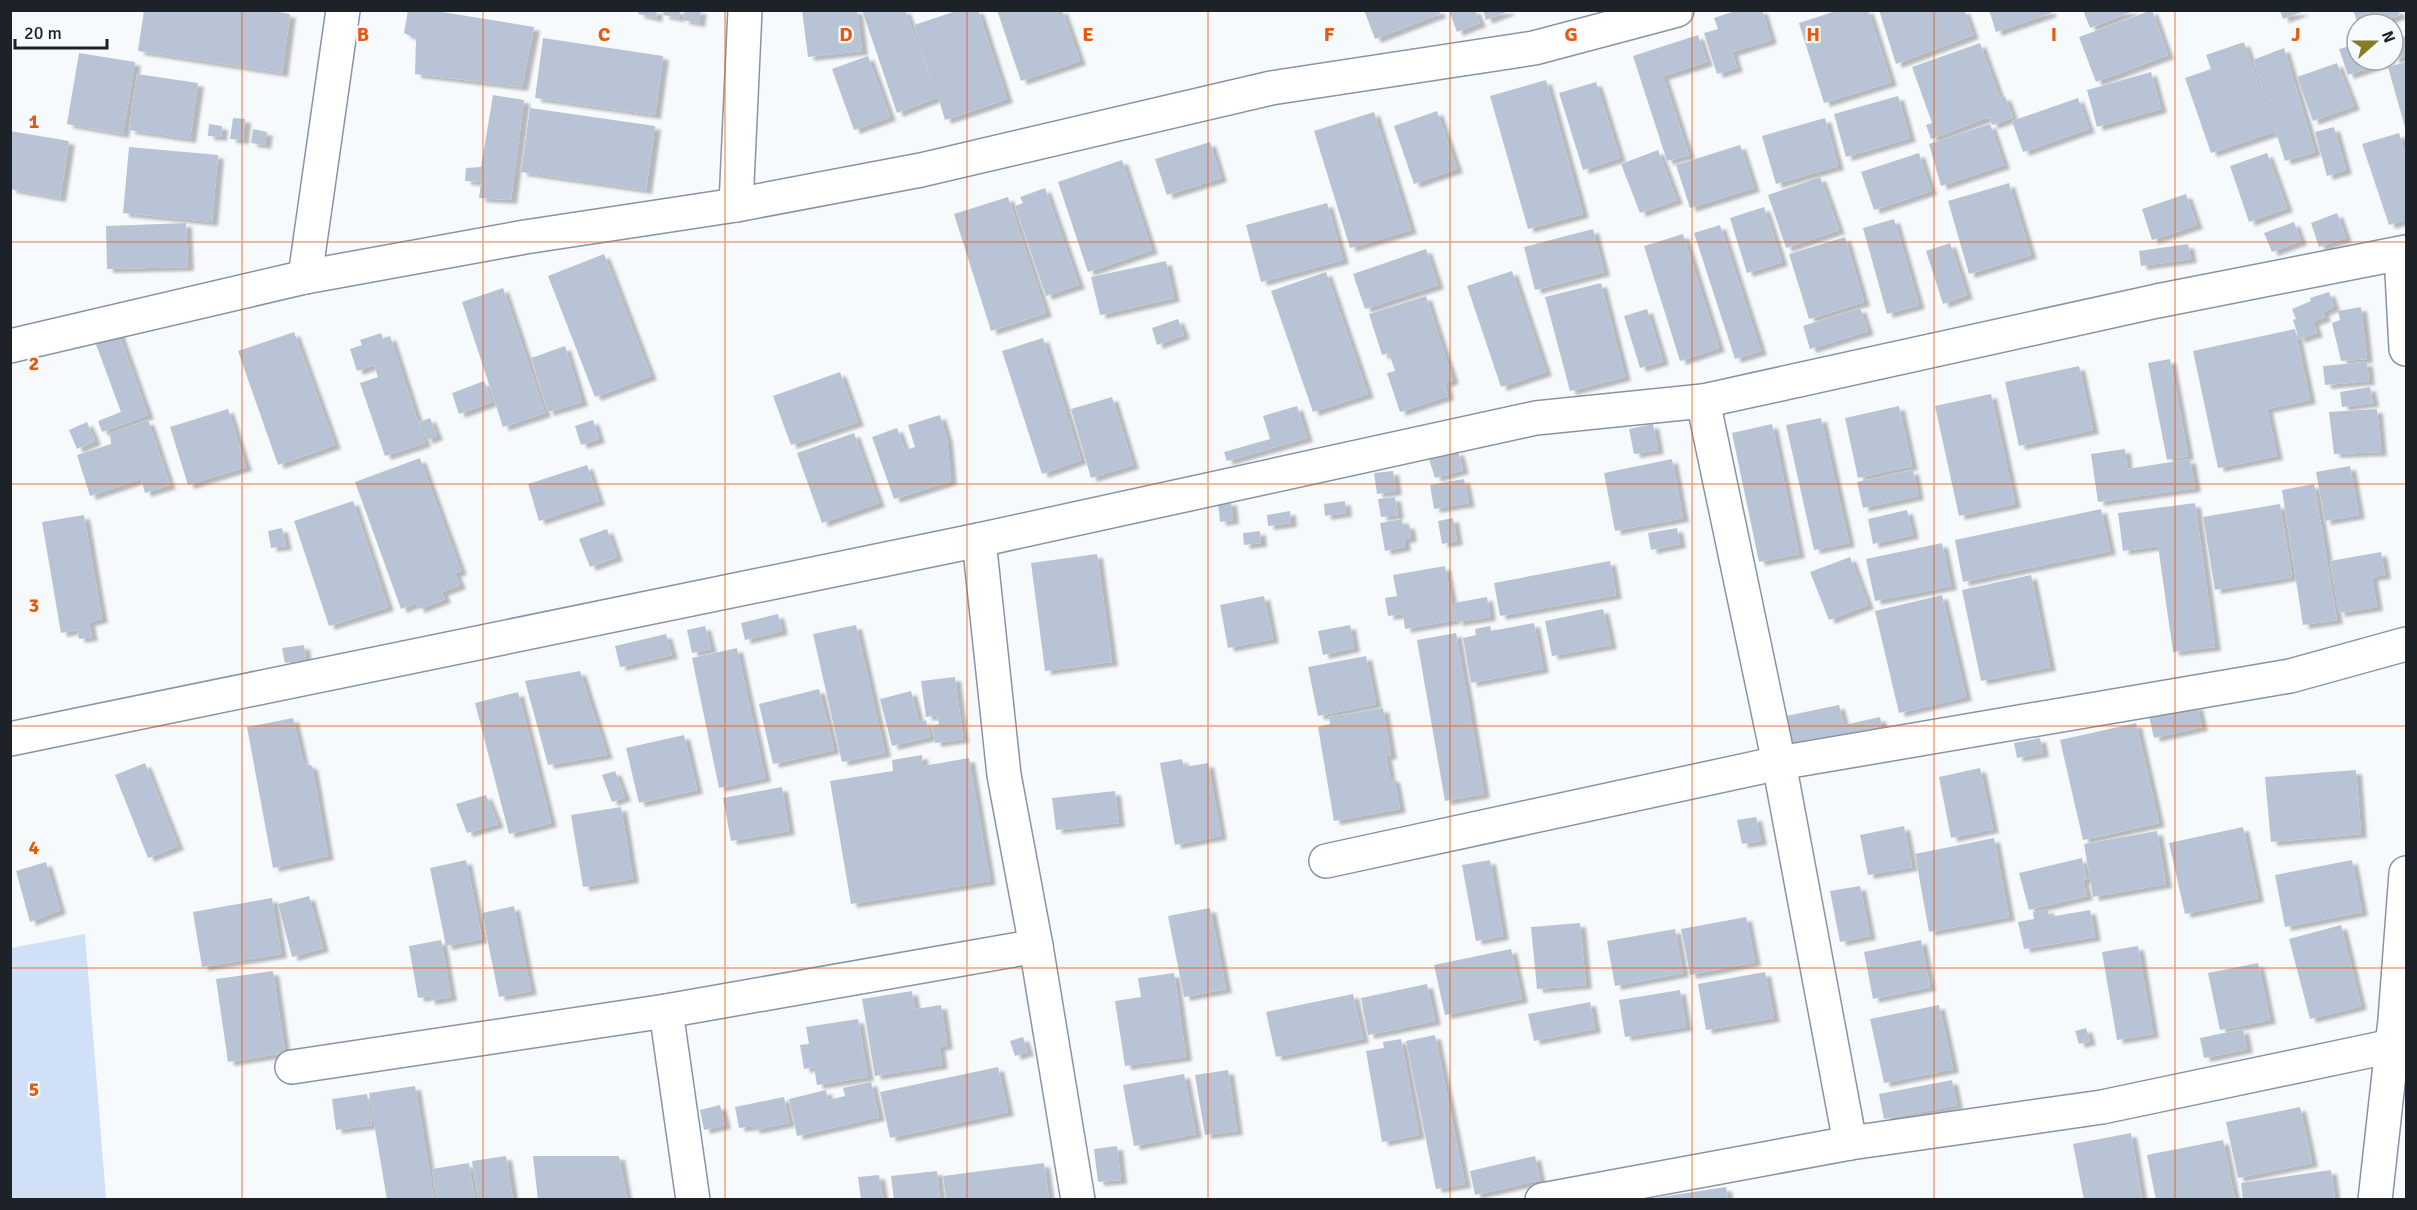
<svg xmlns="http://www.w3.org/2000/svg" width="2417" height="1210" font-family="Signika,sans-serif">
	<defs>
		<filter id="shadow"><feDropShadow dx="6" dy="4" stdDeviation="1.5" flood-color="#0004"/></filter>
	</defs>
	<rect width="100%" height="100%" fill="#f7fafd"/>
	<!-- green -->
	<path fill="#cfe0f7" d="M85 934 106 1199H11V948Z"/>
	<!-- building -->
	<g fill="#b8c4d5" filter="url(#shadow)">
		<path d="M144 10H267L290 14 282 73 138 51Z"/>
		<path d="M408 10H430L534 27 522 87 415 74 416 39 404 33Z"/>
		<path d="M639 10H657L656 18 638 14Z"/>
		<path d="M664 10H681L679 18 663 15Z"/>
		<path d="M685 10H701L699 23 683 20Z"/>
		<path d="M802 10H857L862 51 808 57Z"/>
		<path d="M862 10H905L932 82 914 25 959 10H978L1007 99 945 120 938 97 897 113Z"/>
		<path d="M997 10H1062L1080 61 1021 81Z"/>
		<path d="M1364 10H1439L1440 14 1375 39Z"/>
		<path d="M1449 10H1475L1480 23 1457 32Z"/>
		<path d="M1483 10H1509V11L1486 20Z"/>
		<path d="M1738 10H1762L1771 40 1732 52 1737 68 1717 74 1704 33 1718 29 1714 18Z"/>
		<path d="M1839 10H1868L1891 82 1824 103 1799 23Z"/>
		<path d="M1879 10H1964L1973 35 1896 64Z"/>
		<path d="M1989 10H2050L2051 13 1996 32Z"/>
		<path d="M2083 10H2133V11L2090 28Z"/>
		<path d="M2152 10 2168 55 2096 82 2079 37Z"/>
		<path d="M2353 10H2398L2400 15 2376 24H2358Z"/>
		<path d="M2280 11H2304L2283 19Z"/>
		<path d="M1698 35 1707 62 1663 76 1689 155 1667 161 1633 56Z"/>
		<path d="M2406 36V56L2393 60V40Z"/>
		<path d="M543 38 663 56 655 115 535 98Z"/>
		<path d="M2244 42 2274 132 2211 153 2185 78 2211 69 2206 55Z"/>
		<path d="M1980 43 2000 98 2005 96 2013 118 1992 125 1989 117 1931 139 1926 125 1932 123 1912 67Z"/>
		<path d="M2357 44V60H2393L2348 75 2339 49Z"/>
		<path d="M2284 48 2315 152 2285 161 2253 60Z"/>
		<path d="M79 53 135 62 123 134 67 124Z"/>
		<path d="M868 56 890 117 854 130 832 69Z"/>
		<path d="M2406 62V131L2388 67Z"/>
		<path d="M2337 63 2354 106 2313 121 2297 77Z"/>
		<path d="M2151 72 2161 109 2097 127 2087 90Z"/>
		<path d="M137 74 198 83 190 139 129 130Z"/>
		<path d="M1546 80 1583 214 1528 229 1490 96Z"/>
		<path d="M1596 82 1620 158 1583 170 1559 93Z"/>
		<path d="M493 95 524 100 511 200 479 198 481 182 465 181 466 168 481 167Z"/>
		<path d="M1898 96 1910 138 1846 157 1834 114Z"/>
		<path d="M2078 98 2089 129 2023 152 2012 121Z"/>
		<path d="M530 108 655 126 646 190 521 172Z"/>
		<path d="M1437 111 1457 169 1414 184 1394 126Z"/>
		<path d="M1374 112 1411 230 1350 248 1314 131Z"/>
		<path d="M233 118 245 119 243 140 230 139Z"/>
		<path d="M1825 118 1838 166 1776 184 1762 136Z"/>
		<path d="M209 124 222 126 221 137 208 136Z"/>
		<path d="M1990 124 2004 165 1941 186 1929 144Z"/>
		<path d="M2334 127 2346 170 2327 176 2315 132Z"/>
		<path d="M253 129 267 132 265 145 251 143Z"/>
		<path d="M10 131 69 141 60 198 10 189Z"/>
		<path d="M2399 133 2406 157V220L2389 225 2362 144Z"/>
		<path d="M1210 142 1221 178 1167 195 1155 159Z"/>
		<path d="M1740 145 1754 188 1690 208 1676 165Z"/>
		<path d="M129 147 218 155 212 222 123 213Z"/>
		<path d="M1658 150 1677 200 1640 213 1621 164Z"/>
		<path d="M1919 153 1931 191 1874 210 1861 172Z"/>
		<path d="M2267 153 2287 208 2249 222 2230 166Z"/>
		<path d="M1122 160 1152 250 1088 272 1058 182Z"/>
		<path d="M1820 177 1839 230 1786 248 1768 195Z"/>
		<path d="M2009 183 2031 255 1969 274 1948 201Z"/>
		<path d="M1045 188 1079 285 1046 296 1015 206 1023 203 1020 197Z"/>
		<path d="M2186 194 2197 225 2152 240 2142 209Z"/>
		<path d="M1008 197 1046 313 991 331 954 214Z"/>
		<path d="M1327 203 1343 260 1261 282 1246 225Z"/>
		<path d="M1764 207 1782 262 1747 273 1730 218Z"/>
		<path d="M2337 213 2346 238 2319 247 2311 223Z"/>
		<path d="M1894 219 1919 305 1887 314 1863 228Z"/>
		<path d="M2294 222 2301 241 2272 252 2264 233Z"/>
		<path d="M186 223 188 267 107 269 106 226Z"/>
		<path d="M1720 225 1761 351 1735 359 1694 233Z"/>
		<path d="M1593 229 1604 272 1535 290 1524 247Z"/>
		<path d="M1683 234 1719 348 1680 361 1644 246Z"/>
		<path d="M1845 237 1864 302 1809 319 1789 254Z"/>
		<path d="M1950 243 1967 295 1943 304 1926 251Z"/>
		<path d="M2188 244 2191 259 2141 266 2139 251Z"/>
		<path d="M1426 249 1438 285 1365 309 1353 274Z"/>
		<path d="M604 254 651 376 595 397 548 276Z"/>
		<path d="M1166 261 1174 298 1100 315 1091 277Z"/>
		<path d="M1512 271 1546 372 1501 387 1467 286Z"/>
		<path d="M1326 272 1368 394 1313 412 1271 291Z"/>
		<path d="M1601 283 1625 377 1570 391 1545 297Z"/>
		<path d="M503 288 545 413 503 427 462 302Z"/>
		<path d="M2329 292 2334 307 2323 312 2325 317 2313 322 2317 333 2299 339 2293 320 2296 319 2292 309 2311 301 2310 298Z"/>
		<path d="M1426 296 1453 380 1445 383 1448 396 1400 412 1387 373 1395 371 1389 353 1382 355 1369 314Z"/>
		<path d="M2361 307 2367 359 2341 361 2332 323 2340 320 2338 311Z"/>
		<path d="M1860 308 1868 331 1810 349 1803 326Z"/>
		<path d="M1647 309 1663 361 1640 368 1624 316Z"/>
		<path d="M1178 319 1184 335 1157 345 1152 328Z"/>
		<path d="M2295 329 2310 400 2267 409 2277 456 2218 468 2193 351Z"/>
		<path d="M118 331 148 415 102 432 98 421 121 412 94 339Z"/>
		<path d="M294 332 335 445 278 465 238 351Z"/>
		<path d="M381 333 383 339 390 336 425 443 385 456 360 383 378 377 374 365 357 371 350 349 362 345 360 340Z"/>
		<path d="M1043 338 1081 460 1042 474 1002 351Z"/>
		<path d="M565 346 582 402 548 412 531 358Z"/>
		<path d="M2170 359 2188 456 2167 460 2148 363Z"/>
		<path d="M2367 362 2369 381 2325 385 2323 366Z"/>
		<path d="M2079 366 2093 430 2019 446 2005 382Z"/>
		<path d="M840 372 858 422 791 445 773 396Z"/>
		<path d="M484 381 492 402 459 414 452 393Z"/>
		<path d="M2370 387 2373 403 2342 407 2340 392Z"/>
		<path d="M1991 394 2015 504 1959 516 1935 406Z"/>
		<path d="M1112 397 1133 465 1091 478 1071 409Z"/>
		<path d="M1297 406 1307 438 1227 461 1224 452 1270 439 1263 416Z"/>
		<path d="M1899 406 1912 466 1858 478 1845 418Z"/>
		<path d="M228 409 246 467 188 485 170 427Z"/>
		<path d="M2377 409 2381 452 2334 454 2329 412Z"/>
		<path d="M940 415 947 439 951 481 894 499 872 437 897 428 905 450 915 447 908 425Z"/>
		<path d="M430 418 437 436 427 440 419 422Z"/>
		<path d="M1821 418 1849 543 1814 550 1786 425Z"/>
		<path d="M148 420 170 485 145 493 141 479 90 496 77 455 111 444 110 433Z"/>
		<path d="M593 420 599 439 581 445 575 426Z"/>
		<path d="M87 422 95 441 77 449 69 430Z"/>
		<path d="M1653 424 1658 450 1634 454 1629 429Z"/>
		<path d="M1772 424 1799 554 1759 562 1732 433Z"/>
		<path d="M854 433 879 503 822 523 797 453Z"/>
		<path d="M2125 449 2127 469 2190 459 2195 488 2098 502 2091 454Z"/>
		<path d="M1458 451 1463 470 1435 478 1429 459Z"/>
		<path d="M420 458 461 571 455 573 460 585 442 592 445 599 419 609 416 603 401 609 355 482Z"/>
		<path d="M1672 459 1683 518 1615 531 1604 473Z"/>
		<path d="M587 465 599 501 539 521 528 484Z"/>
		<path d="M2350 466 2359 515 2325 521 2316 472Z"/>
		<path d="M1913 470 1918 496 1863 508 1857 482Z"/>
		<path d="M1393 471 1396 491 1377 494 1374 473Z"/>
		<path d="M1464 479 1469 503 1434 509 1430 485Z"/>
		<path d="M2314 484 2337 620 2303 625 2282 490Z"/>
		<path d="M1395 497 1398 515 1381 517 1378 499Z"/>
		<path d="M353 501 388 607 329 626 294 521Z"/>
		<path d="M1231 501 1233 520 1220 522 1218 503Z"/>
		<path d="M1345 501 1346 513 1325 516 1324 504Z"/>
		<path d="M2195 503 2215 647 2173 652 2158 546 2123 551 2118 513Z"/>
		<path d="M2280 504 2292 577 2215 590 2203 517Z"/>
		<path d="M2101 509 2110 551 1963 582 1955 540Z"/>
		<path d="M1907 510 1913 535 1873 544 1868 519Z"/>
		<path d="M1290 511 1291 523 1268 526 1267 515Z"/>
		<path d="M84 515 102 619 89 622 92 637 79 639 77 630 61 633 42 522Z"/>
		<path d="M1453 518 1457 541 1442 544 1438 521Z"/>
		<path d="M1402 519 1403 525H1409L1411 538 1404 539 1405 547 1385 551 1380 523Z"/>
		<path d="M282 528 286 546 271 548 268 531Z"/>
		<path d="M1677 528 1680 544 1651 550 1648 533Z"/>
		<path d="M607 529 617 557 590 567 579 539Z"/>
		<path d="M1260 531 1261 543 1244 545 1243 533Z"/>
		<path d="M1942 543 1951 586 1875 601 1866 559Z"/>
		<path d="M2381 552 2385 575 2372 577 2377 607 2339 613 2330 561Z"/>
		<path d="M1097 554 1112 662 1045 671 1031 563Z"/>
		<path d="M1850 557 1868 605 1829 620 1810 572Z"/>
		<path d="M1610 561 1616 595 1500 616 1494 583Z"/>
		<path d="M1445 566 1455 620 1405 629 1403 614 1388 616 1385 598 1397 596 1393 575Z"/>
		<path d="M2031 575 2050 667 1981 681 1962 590Z"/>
		<path d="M1942 595 1966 697 1899 713 1875 611Z"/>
		<path d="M1264 596 1273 639 1228 648 1220 605Z"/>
		<path d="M1487 597 1490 617 1457 622 1454 603Z"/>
		<path d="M1603 609 1611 645 1552 656 1545 621Z"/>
		<path d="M778 614 782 631 745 640 741 623Z"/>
		<path d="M1534 623 1543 669 1471 683 1463 638 1476 635 1475 629 1490 626 1491 631Z"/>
		<path d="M856 625 885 753 842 762 813 634Z"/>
		<path d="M1350 625 1354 648 1323 655 1318 631Z"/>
		<path d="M705 626 711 649 692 653 687 630Z"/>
		<path d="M1456 633 1484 794 1445 801 1417 640Z"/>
		<path d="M666 634 672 655 620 667 615 646Z"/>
		<path d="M304 645 306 660 285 663 282 648Z"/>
		<path d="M737 648 765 778 719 788 692 658Z"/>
		<path d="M1366 656 1376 704 1318 716 1308 667Z"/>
		<path d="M580 671 607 755 548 765 525 681Z"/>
		<path d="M955 677 963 739 935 743 932 725 939 724 937 715 926 717 921 681Z"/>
		<path d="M819 689 834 750 773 764 759 704Z"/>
		<path d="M911 691 919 722 926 720 930 737 892 746 880 699Z"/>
		<path d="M518 692 551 823 509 834 475 703Z"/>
		<path d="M1839 705 1844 725 1880 717 1882 726 1788 746 1781 717Z"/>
		<path d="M2197 705 2202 727 2154 738 2149 716Z"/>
		<path d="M1383 708 1391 755 1386 756 1390 778H1394L1400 809 1334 821 1318 727 1330 724 1329 717Z"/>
		<path d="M293 718 303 762 312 766 328 856 273 868 247 727Z"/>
		<path d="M2136 723 2159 823 2083 840 2060 740Z"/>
		<path d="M684 735 697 790 639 803 626 748Z"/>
		<path d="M2040 738 2043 753 2017 758 2014 743Z"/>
		<path d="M922 755 923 766 969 758 990 881 851 904 830 781 893 771 892 760Z"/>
		<path d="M1182 759 1184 767 1208 763 1221 836 1175 845 1160 763Z"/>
		<path d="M145 763 178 846 148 858 115 775Z"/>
		<path d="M1980 768 1993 829 1951 838 1939 777Z"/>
		<path d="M2356 770 2361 834 2271 842 2265 777Z"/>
		<path d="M615 771 625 797 612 802 602 775Z"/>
		<path d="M782 787 789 831 731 841 723 798Z"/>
		<path d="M1115 791 1119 823 1056 830 1052 798Z"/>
		<path d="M486 795 498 824 467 833 456 804Z"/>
		<path d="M621 807 633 879 583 887 571 815Z"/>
		<path d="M1756 817 1761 841 1742 844 1737 820Z"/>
		<path d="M1904 826 1912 867 1868 875 1860 835Z"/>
		<path d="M2243 827 2258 898 2185 914 2169 843Z"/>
		<path d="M2157 831 2166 884 2093 897 2084 844Z"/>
		<path d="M1994 838 2009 917 1929 932 1915 854Z"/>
		<path d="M2082 858 2087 879 2083 880 2087 896 2029 910 2019 873Z"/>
		<path d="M466 860 482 939 446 946 430 868Z"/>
		<path d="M1490 860 1503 936 1476 941 1462 865Z"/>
		<path d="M2352 860 2362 912 2285 927 2275 875Z"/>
		<path d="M46 862 60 910 30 922 16 871Z"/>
		<path d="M1860 886 1870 936 1840 942 1830 891Z"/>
		<path d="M309 896 323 948 292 957 278 904Z"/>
		<path d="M272 898 281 954 202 967 193 912Z"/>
		<path d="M514 906 531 991 499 997 482 913Z"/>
		<path d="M1210 908 1226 989 1184 997 1168 916Z"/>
		<path d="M2048 909 2049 917 2090 910 2095 937 2024 949 2018 922 2034 919 2033 912Z"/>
		<path d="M1746 917 1755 962 1690 975 1681 929Z"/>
		<path d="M1580 923 1586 985 1537 989 1531 927Z"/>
		<path d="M2341 925 2361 1006 2310 1019 2289 939Z"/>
		<path d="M1675 929 1683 973 1615 986 1607 941Z"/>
		<path d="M441 940 451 997 429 1001V996L418 998 409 946Z"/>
		<path d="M1921 940 1930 987 1873 999 1864 952Z"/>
		<path d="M2138 946 2153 1034 2117 1040 2102 952Z"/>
		<path d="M1511 949 1522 999 1445 1015 1434 965Z"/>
		<path d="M2258 963 2270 1020 2220 1030 2208 973Z"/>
		<path d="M273 971 285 1053 228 1062 216 979Z"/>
		<path d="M1765 972 1774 1018 1706 1030 1698 984Z"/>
		<path d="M1174 973 1186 1057 1125 1066 1115 1001 1141 997 1138 978Z"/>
		<path d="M1427 984 1435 1021 1368 1035 1361 998Z"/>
		<path d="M1680 990 1686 1027 1625 1037 1619 1000Z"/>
		<path d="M912 991 915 1009 941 1005 947 1045 939 1047 942 1065 875 1076 862 999Z"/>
		<path d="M1353 994 1363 1039 1276 1057 1266 1012Z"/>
		<path d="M1590 1002 1595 1029 1534 1041 1528 1014Z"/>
		<path d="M1939 1005 1953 1069 1884 1083 1870 1019Z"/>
		<path d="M858 1019 868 1077 817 1085 814 1067 804 1069 800 1045 809 1044 806 1027Z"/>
		<path d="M2086 1028 2090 1041 2079 1044 2075 1031Z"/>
		<path d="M2243 1029 2247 1049 2204 1058 2200 1038Z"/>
		<path d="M1435 1035 1465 1184 1436 1189 1406 1041Z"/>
		<path d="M1023 1037 1028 1052 1015 1056 1010 1041Z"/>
		<path d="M1401 1039 1419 1135 1382 1142 1366 1051 1384 1048 1383 1042Z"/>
		<path d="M998 1067 1008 1112 890 1138 880 1092Z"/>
		<path d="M1228 1070 1237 1131 1205 1135 1195 1075Z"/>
		<path d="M1184 1074 1196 1134 1134 1146 1123 1085Z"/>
		<path d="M1952 1080 1957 1105 1884 1119 1879 1094Z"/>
		<path d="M871 1082 879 1117 797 1136 789 1099 826 1090 828 1100 845 1096 843 1088Z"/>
		<path d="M415 1086 434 1200H387L369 1093Z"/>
		<path d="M367 1094 372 1125 336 1130 332 1099Z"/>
		<path d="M784 1097 789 1123 754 1130 753 1126 739 1128 735 1107Z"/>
		<path d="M720 1105 725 1125 704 1130 700 1110Z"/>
		<path d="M2300 1107 2312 1163 2238 1178 2226 1122Z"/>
		<path d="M2131 1133 2142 1199 2084 1200 2073 1144Z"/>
		<path d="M2223 1140 2235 1200H2156L2147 1155Z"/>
		<path d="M1117 1146 1121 1180 1098 1182 1094 1149Z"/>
		<path d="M506 1156 513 1200H478L472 1161Z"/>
		<path d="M533 1156H619L627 1200H538Z"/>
		<path d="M1535 1156 1540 1180 1475 1195 1470 1171Z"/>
		<path d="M469 1163 475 1200H437L432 1169Z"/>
		<path d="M1044 1163 1049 1200H946L943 1176Z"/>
		<path d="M2331 1170 2335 1200H2243L2241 1183Z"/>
		<path d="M937 1171 940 1200H894L891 1176Z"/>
		<path d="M879 1175 883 1200H861L858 1177Z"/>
		<path d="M1726 1187 1728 1200H1654V1198Z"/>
	</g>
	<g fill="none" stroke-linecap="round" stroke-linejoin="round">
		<defs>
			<g id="street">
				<path d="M736 205 745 10"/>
				<path d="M2401 254 2406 349"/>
				<path d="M305 277 343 10"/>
				<path d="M10 346 305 277 525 237 736 205 921 170 1271 88 1534 48 1677 10"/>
				<path d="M1703 401 1779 763 1850 1143"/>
				<path d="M979 540 1004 775 1036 946 1078 1200"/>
				<path d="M10 739 979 540 1536 418 1703 401 2157 301 2406 252"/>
				<path d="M1326 861 1779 763 2290 676 2406 644"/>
				<path d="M666 1011 693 1200"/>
				<path d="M292 1067 666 1011 1036 946"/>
				<path d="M1542 1200 1850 1143 2102 1107 2392 1046"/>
				<path d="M2375 1200 2395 1020 2406 873"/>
			</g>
		</defs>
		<!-- street casing -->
		<use href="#street" stroke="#8894a4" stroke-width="36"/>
		<!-- street -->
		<use href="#street" stroke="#fff" stroke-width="33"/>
	</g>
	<!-- grid -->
	<path fill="none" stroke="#e8590c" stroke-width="1.5" stroke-opacity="0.55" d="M242 10V1200M483 10V1200M725 10V1200M967 10V1200M1208 10V1200M1450 10V1200M1692 10V1200M1934 10V1200M2175 10V1200M10 242H2406M10 484H2406M10 726H2406M10 968H2406"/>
	<g font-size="20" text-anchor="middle" font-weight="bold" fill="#e8590c" stroke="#f7fafd" stroke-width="4.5" stroke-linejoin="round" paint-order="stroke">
		<text x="363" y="41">B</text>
		<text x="604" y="41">C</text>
		<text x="846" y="41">D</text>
		<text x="1088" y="41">E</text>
		<text x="1329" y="41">F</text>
		<text x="1571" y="41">G</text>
		<text x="1813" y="41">H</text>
		<text x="2054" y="41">I</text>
		<text x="2296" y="41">J</text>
		<text x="34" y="128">1</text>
		<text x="34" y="370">2</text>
		<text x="34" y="612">3</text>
		<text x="34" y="854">4</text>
		<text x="34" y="1096">5</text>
	</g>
	<!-- border -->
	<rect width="2417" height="1210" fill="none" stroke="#1d2228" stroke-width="24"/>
	<!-- north arrow -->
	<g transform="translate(2375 42) rotate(69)"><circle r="28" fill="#f7fafd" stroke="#a0a4a8" stroke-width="1.5"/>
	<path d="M0-4.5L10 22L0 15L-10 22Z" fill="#847e25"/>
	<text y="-9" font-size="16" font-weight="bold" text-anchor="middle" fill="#1d2228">N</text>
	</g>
	<!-- scale -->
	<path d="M15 39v9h92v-9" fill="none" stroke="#1d2228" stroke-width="3"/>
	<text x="24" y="39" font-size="18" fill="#1d2228" stroke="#f7fafd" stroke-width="4.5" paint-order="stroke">20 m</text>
</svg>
